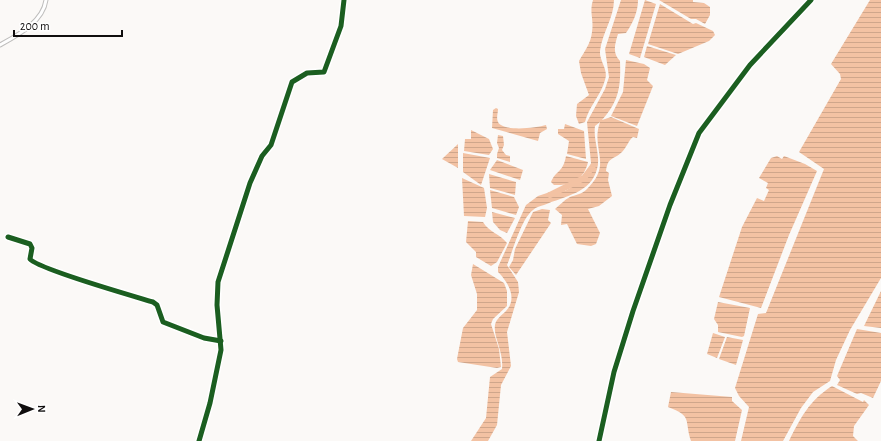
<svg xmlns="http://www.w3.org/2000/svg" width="881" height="441" font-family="'Alegreya Sans',sans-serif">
	<defs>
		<pattern id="water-rules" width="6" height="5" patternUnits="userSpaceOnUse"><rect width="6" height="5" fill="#f3c2a3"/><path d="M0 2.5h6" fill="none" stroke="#cfa68b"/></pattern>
	</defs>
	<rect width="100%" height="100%" fill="#fbf9f7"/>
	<!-- water -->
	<g fill="url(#water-rules)">
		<path d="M593 0H614C614 18 602 33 600 51 599 61 609 70 605 80 601 95 589 106 585 122L579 124 576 116 577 104 589 95 581 73 579 61C584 52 591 43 592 32 594 19 589 12 593 0Z"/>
		<path d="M621 0H638C638 12 633 23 626 33L618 34C615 44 612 53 620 61 621 86 619 101 602 120L611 117 639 129 637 138 633 137C628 141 627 147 622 152 614 160 608 156 606 171L609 173 608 180 612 196 599 206 588 209 600 233 596 244 591 246 577 244 567 224 561 225 562 215 555 209C560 205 564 200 570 197 575 195 582 194 586 190 614 164 590 150 600 122L595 126C593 140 601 156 597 169 591 193 565 196 544 205 541 206 536 207 533 210 521 219 513 251 507 265L518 282 519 292 507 332 511 366 501 385 497 425 488 441H471L486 418 490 377 502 369C504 352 493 337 495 325 496 319 502 315 506 311 518 298 508 282 498 272V267L526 205 538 196 550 192 565 191 588 177 591 163 587 122 605 89 609 77 605 49Z"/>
		<path d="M645 0 656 4 640 58 629 54Z"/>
		<path d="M659 0H693V2L704 3 710 7V15L705 24 696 19H691Z"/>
		<path d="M870 0H881V278L850 330 836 360 830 381 813 392 801 408 783 441H741L749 407 739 396 735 388 758 314 766 313 824 169 799 152 841 79 840 74 831 64Z"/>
		<path d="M660 4 693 24 696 23 713 31 715 35 709 41 678 54 648 44Z"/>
		<path d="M647 46 676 55 665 65 644 57Z"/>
		<path d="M626 60 644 64 650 68 647 80 653 86 637 126 611 116 623 92Z"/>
		<path d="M496 108 498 109C498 113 496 118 498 122 503 132 536 128 546 125L547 129 540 133 538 141 492 128 493 110Z"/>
		<path d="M565 124 584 131 586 159 567 154 569 141 558 134V129H564Z"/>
		<path d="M471 130 489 139 493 149 489 155 464 151 465 139H471Z"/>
		<path d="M498 135 503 136 504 145 502 150 506 155 510 156V162L497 158V154L499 148 497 143Z"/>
		<path d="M458 144V168L442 159Z"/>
		<path d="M463 153 490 158 481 185 463 172Z"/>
		<path d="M566 156 588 162C584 180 571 186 554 185L551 182C556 170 563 173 566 156Z"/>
		<path d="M777 156 782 159 784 156 805 164 817 171 789 235 761 308 719 297 742 227 757 198 764 201 769 190 766 188 768 183 759 178 771 158Z"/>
		<path d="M497 160 523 170 520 180 490 170Z"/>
		<path d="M489 174 516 182 515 195 490 188Z"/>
		<path d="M462 178 484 188 487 208 485 217 464 216Z"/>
		<path d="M490 190 514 197 519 207 516 215 492 208Z"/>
		<path d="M542 209 550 210 548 220 551 223 516 275 509 267 513 260 515 249 533 212Z"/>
		<path d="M492 212 515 218 507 233 500 230 493 222Z"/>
		<path d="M468 221 483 222C489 232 500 234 507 243L497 262 491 266 476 257V252L466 242Z"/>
		<path d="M473 264 504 283 507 291V306L493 319 491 324 499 349 501 367 497 368 458 362 457 359 463 328 477 310V294L471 275Z"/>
		<path d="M881 291V328L864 326Z"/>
		<path d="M718 302 750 308 744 336 742 337 718 332V325L714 319Z"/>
		<path d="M857 329 881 333V381L873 398 861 393 857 394 837 385 840 380 837 376Z"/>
		<path d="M713 333 725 337 717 358 707 354Z"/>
		<path d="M727 337 743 340 736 365 719 359Z"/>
		<path d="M832 386 863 402 864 400 869 405 854 426 853 436 858 441H789C801 417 809 401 832 386Z"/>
		<path d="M671 392 732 397V401L742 410 735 441H691C684 420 693 416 668 407Z"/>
	</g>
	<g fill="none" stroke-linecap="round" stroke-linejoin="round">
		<!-- river -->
		<path stroke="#f3c2a3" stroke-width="6" d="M550 195 584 178 593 166"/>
		<defs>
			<g id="street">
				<path d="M0 45C18 35 43 22 46 0"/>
				<path d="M8 237 30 244 32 248 30 259C38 269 133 296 153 302L157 305 163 322 204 338 221 341"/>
				<path d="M199 441 210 403 221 350 217 305 218 282 250 183 262 156 271 145 292 82 307 73 324 72 341 26 344 0"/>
			</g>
			<path id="secondary" d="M599 441 614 372 633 311 670 205 699 133 750 65 811 0"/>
		</defs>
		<!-- street casing -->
		<use href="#street" stroke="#bebdbc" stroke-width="5"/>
		<!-- secondary casing -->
		<use href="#secondary" stroke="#bebdbc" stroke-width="6"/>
		<!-- street -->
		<use href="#street" stroke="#fefefe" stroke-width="3"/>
		<!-- secondary -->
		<use href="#secondary" stroke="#faf7f5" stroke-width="4"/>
		<defs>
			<g id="cycleway">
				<path d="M8 237 30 244 32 248 30 259C38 269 133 296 153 302L157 305 163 322 204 338 221 341"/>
				<path d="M199 441 210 403 221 350 217 305 218 282 250 183 262 156 271 145 292 82 307 73 324 72 341 26 344 0"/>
				<path d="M599 441 614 372 633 311 670 205 699 133 750 65 811 0"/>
			</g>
		</defs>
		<!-- cycleway casing -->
		<use href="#cycleway" stroke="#fff" stroke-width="8"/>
		<!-- cycleway -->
		<use href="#cycleway" stroke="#1b5e20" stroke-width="5"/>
	</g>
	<!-- north arrow -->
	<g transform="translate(32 409) rotate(89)" stroke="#ffffff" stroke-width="3" paint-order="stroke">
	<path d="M0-3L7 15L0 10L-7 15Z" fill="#100e0e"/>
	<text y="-6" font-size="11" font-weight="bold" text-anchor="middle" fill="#100e0e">N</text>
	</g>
	<!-- scale -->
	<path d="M14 30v6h108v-6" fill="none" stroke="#100e0e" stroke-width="2"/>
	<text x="20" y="30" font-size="12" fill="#100e0e" stroke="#ffffff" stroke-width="3" paint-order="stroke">200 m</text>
</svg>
